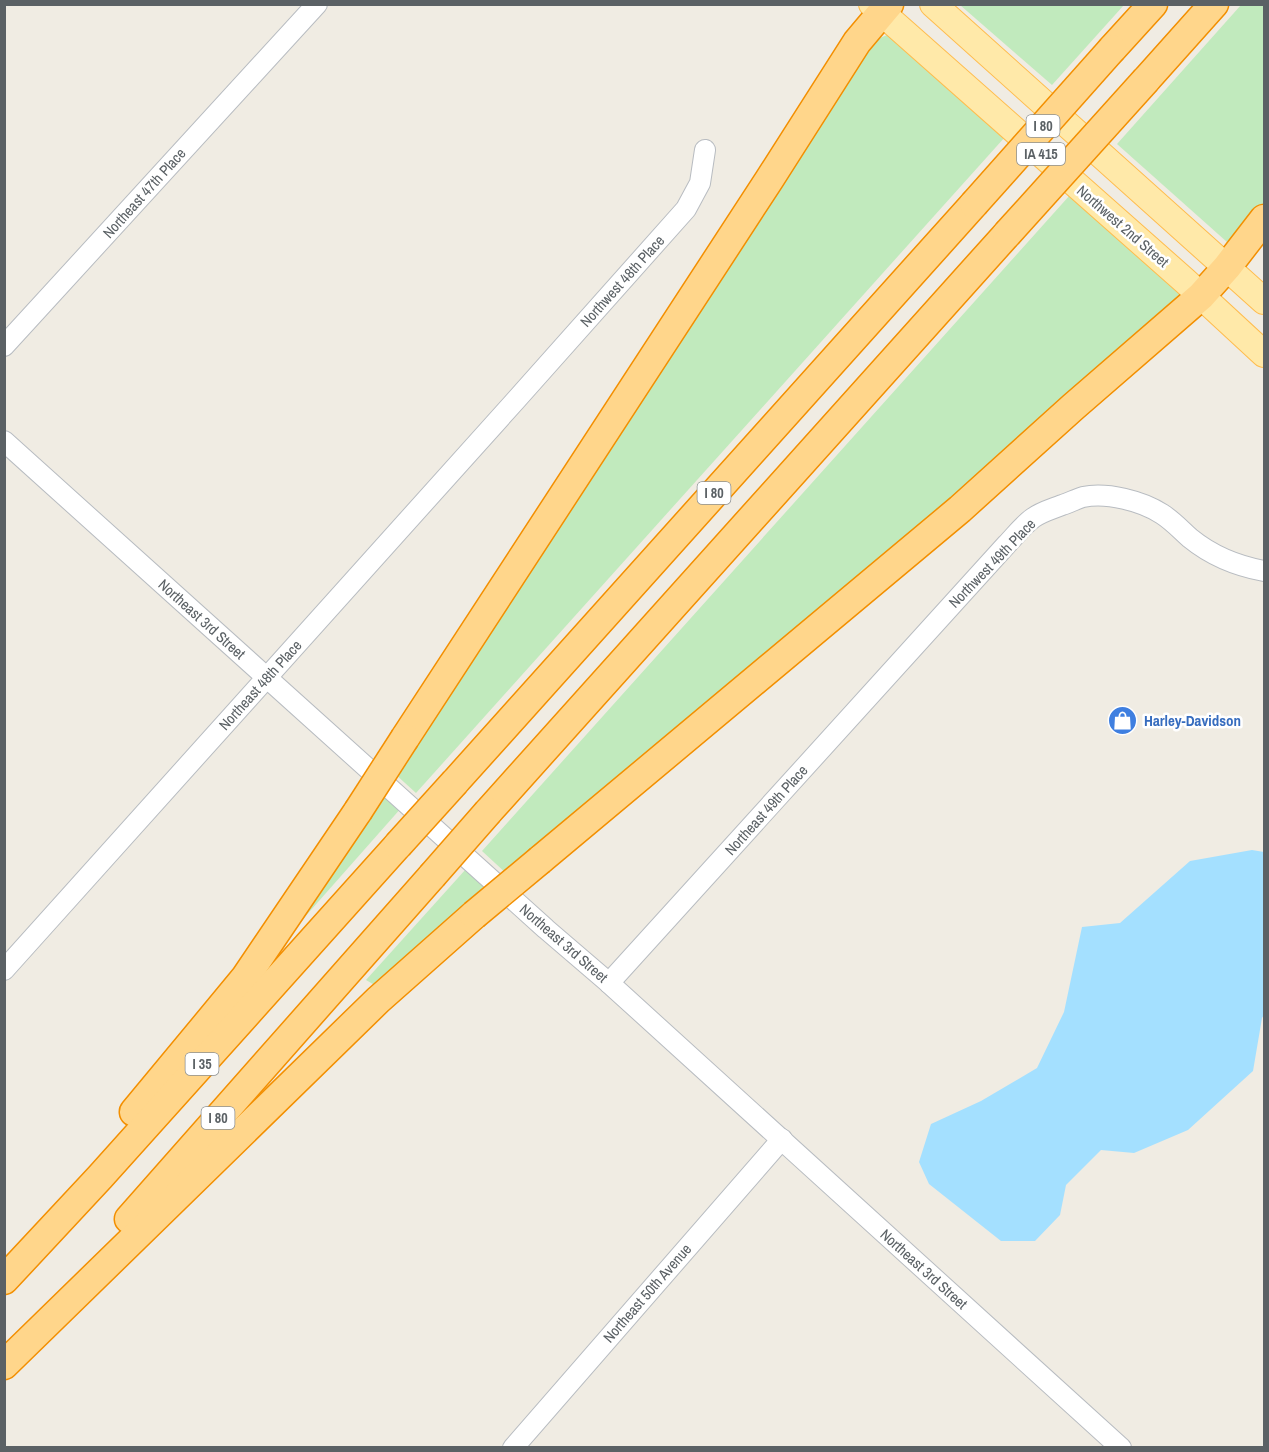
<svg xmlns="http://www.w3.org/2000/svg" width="1269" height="1452" font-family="'Archivo Narrow',sans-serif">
	<rect width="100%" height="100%" fill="#f0ece3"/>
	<!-- green -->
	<g fill="#c1eabd">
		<path d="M960 5H1124L1052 85Z"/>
		<path d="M1241 5H1264V205L1244 228 1227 242 1117 144Z"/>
		<path d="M887 35 896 41 1005 137 416 793 394 773 875 40Z"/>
		<path d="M1070 195 1185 295 1058 401 941 516 508 875 482 851Z"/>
		<path d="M383 790 402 807 303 919 299 916Z"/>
		<path d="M466 869 490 890 378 987 366 980Z"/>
	</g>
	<!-- water -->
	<path fill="#a4e0ff" d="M1252 850 1264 852V1015L1262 1018 1253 1071 1188 1130 1134 1153 1101 1150 1066 1185 1060 1215 1035 1241H1001L929 1184 919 1162 931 1124 981 1101 1037 1068 1064 1012 1082 927 1120 923 1190 861Z"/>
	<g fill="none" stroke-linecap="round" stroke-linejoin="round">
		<defs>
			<g id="minor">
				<path d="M4 346 317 4"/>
				<path d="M4 441 546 929 609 983 1121 1448"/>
				<path d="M4 970 516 400 686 209 700 183 705 150"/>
				<path d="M609 983 1007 544C1015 536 1023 525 1033 518 1041 512 1052 509 1062 505 1069 503 1076 499 1083 497 1107 492 1142 501 1162 514 1173 521 1181 530 1190 538 1212 556 1237 566 1264 571"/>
				<path d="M513 1448 782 1139"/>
			</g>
			<g id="major">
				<path d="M872 4 1185 281 1264 354"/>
				<path d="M933 4 1264 301"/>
			</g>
			<g id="highway">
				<path d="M1112 49 1153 4"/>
				<path d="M1146 80 1214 4"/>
				<path d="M405 738 769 180 857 42 889 4"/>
				<path d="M455 782 974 204"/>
				<path d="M488 812 1007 234"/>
				<path d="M540 860 960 509 1073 407 1201 296 1227 267 1264 219"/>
				<path d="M134 1112 245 978 358 811"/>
				<path d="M129 1219 432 876"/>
				<path d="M4 1280 100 1177 398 845"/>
				<path d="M4 1365 378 1000 474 915"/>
			</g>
		</defs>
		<!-- minor casing -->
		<use href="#minor" stroke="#b8bcc1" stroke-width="22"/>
		<!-- major casing -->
		<use href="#major" stroke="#ffbc4d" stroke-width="28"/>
		<!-- highway casing -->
		<use href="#highway" stroke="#f38f00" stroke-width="31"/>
		<!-- minor -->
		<use href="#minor" stroke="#fff" stroke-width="20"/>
		<!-- major -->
		<use href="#major" stroke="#ffe9a9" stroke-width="26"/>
		<!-- highway -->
		<use href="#highway" stroke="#ffd68b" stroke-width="28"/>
		<defs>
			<g id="highway-bridge">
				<path d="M974 204 1112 49"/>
				<path d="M1007 234 1146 80"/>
				<path d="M358 811 405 738"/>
				<path d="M398 845 455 782"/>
				<path d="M432 876 488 812"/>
				<path d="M474 915 540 860"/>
			</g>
		</defs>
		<!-- highway-bridge casing -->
		<use href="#highway-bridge" stroke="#f38f00" stroke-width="31" stroke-linecap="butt"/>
		<!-- highway-bridge -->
		<use href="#highway-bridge" stroke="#ffd68b" stroke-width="28"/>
	</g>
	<!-- icons -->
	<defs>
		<symbol id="shop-disc" viewBox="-11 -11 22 22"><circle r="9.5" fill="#3f7fe0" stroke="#fff"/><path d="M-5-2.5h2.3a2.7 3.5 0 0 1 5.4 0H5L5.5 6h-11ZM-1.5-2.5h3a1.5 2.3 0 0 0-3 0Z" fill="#fff"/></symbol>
	</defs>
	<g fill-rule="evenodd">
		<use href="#shop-disc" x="1106" y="704" width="33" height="33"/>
	</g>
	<g text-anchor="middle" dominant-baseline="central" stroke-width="5" stroke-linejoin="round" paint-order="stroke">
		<!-- shield labels -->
		<g fill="#fff" stroke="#8c9093" stroke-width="1.5">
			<rect x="1026.5" y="115" width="33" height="22" rx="4.5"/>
			<rect x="1017" y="143" width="48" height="22" rx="4.5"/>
			<rect x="697.5" y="482" width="33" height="22" rx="4.5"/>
			<rect x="185.5" y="1053" width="33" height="22" rx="4.5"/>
			<rect x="201.5" y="1107" width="33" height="22" rx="4.5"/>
		</g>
		<g font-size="14" font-weight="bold" fill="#5b6165">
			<text x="1043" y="126">I 80</text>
			<text x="1041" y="154">IA 415</text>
			<text x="714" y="493">I 80</text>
			<text x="202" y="1064">I 35</text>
			<text x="218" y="1118">I 80</text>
		</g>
		<!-- street labels -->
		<g font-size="15" fill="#5b6165" stroke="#fff">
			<text transform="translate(144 193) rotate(-48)">Northeast 47th Place</text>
			<text transform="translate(1123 226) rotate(41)">Northwest 2nd Street</text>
			<text transform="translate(622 281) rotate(-48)">Northwest 48th Place</text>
			<text transform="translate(992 563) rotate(-46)">Northwest 49th Place</text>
			<text transform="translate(202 619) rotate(42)">Northeast 3rd Street</text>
			<text transform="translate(260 685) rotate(-48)">Northeast 48th Place</text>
			<text transform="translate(766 810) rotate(-48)">Northeast 49th Place</text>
			<text transform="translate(564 943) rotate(41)">Northeast 3rd Street</text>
			<text transform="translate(924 1269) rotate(42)">Northeast 3rd Street</text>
			<text transform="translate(647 1293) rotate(-49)">Northeast 50th Avenue</text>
		</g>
		<!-- shop labels -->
		<g font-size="15" font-weight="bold" fill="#366cbe" stroke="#fff" text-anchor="start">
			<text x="1144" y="720">Harley-Davidson</text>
		</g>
	</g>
	<!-- border -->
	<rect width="1269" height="1452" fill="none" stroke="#5b6165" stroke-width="12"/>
</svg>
